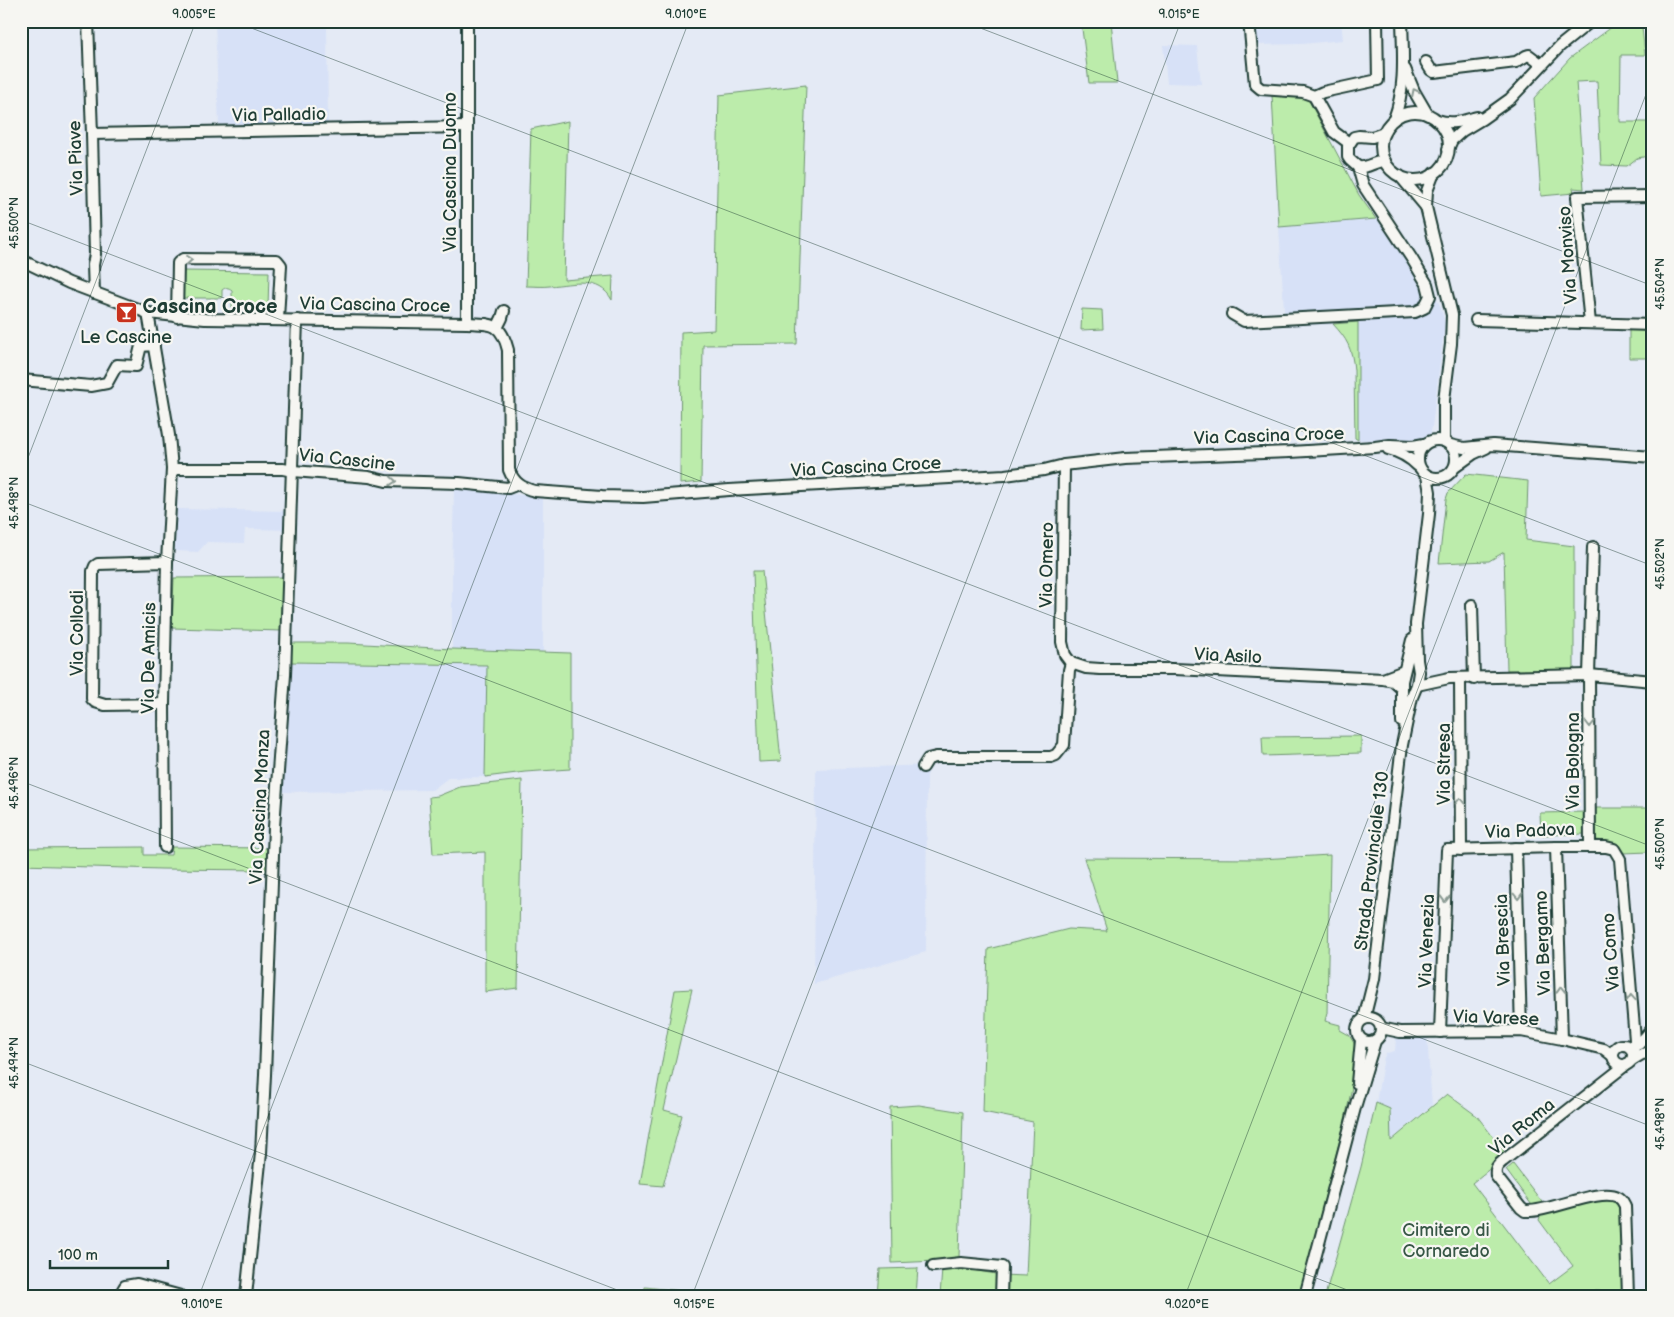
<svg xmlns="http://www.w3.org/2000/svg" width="1674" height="1317" font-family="'Balsamiq Sans',sans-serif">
	<rect width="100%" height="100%" fill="#e4eaf5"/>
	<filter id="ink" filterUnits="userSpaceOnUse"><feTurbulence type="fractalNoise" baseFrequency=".02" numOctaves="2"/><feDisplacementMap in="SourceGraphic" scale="10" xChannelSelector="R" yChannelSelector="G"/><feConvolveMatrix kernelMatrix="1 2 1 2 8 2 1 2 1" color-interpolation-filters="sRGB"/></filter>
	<g filter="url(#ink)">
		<!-- built -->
		<g fill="#d7e1f7">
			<path d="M215 21H327L328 126 219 127Z"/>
			<path d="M1253 21H1341L1343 40 1302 44 1257 45Z"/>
			<path d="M1163 45 1197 46 1201 84 1167 83Z"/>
			<path d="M1387 218 1433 290 1441 308 1445 323 1432 427 1430 435 1426 439 1419 442 1358 440V323L1285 326 1279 227Z"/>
			<path d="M454 489 543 497V653L452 649V571Z"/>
			<path d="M177 509 287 511 295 530 245 529 244 543 207 542 198 552 175 551Z"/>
			<path d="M290 662 488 665 485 777 448 778 432 790 280 792Z"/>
			<path d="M931 765 927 776 926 952 814 984 816 769Z"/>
			<path d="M1427 1036 1432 1105 1390 1141V1109L1376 1103 1384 1057 1387 1053 1395 1051 1396 1038Z"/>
		</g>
		<!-- green -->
		<g fill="#bcecab" stroke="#6e9470">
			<path d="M1081 21H1111L1117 83H1089Z"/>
			<path d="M1620 21H1640L1642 27 1645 55H1621L1620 122H1653V192H1647L1649 156 1637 158 1627 166 1601 165 1597 81 1576 82 1584 189 1573 188 1574 193 1541 196 1534 98 1570 58Z"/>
			<path d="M806 85 797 344 703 345 701 482 680 484 681 332 714 330 719 95Z"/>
			<path d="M1272 95 1307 97 1359 195 1376 219 1279 227Z"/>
			<path d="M568 121 564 280 613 276 612 300C599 276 573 284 550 286 542 287 534 286 526 286L531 129Z"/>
			<path d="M183 271 269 272 268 307 232 308V290C228 287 226 287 222 290V298H182Z"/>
			<path d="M1082 309 1102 310 1103 329 1081 330Z"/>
			<path d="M1358 322V440L1355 438 1354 370C1352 348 1347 339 1333 324Z"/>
			<path d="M1629 330 1653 331V358H1629Z"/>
			<path d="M1466 474 1528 481 1526 540 1574 546V671L1507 670 1504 552 1489 561 1439 563 1446 499 1448 493Z"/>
			<path d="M753 571H762L781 761 759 762Z"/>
			<path d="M286 577 283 631 172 628 174 578Z"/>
			<path d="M290 643H348L452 649 570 653V769L525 772 485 777 487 665 290 662Z"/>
			<path d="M1361 736V753L1263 756 1262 737Z"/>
			<path d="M522 780 518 988 485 992V852L433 854 429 797 438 796 460 787Z"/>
			<path d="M1595 808H1648L1649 852 1623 853C1615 844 1608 841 1596 840Z"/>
			<path d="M1585 812V834L1541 835 1540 813Z"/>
			<path d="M144 847V855H171L172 847 268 848 267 870 162 869 21 865V848Z"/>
			<path d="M1330 855 1327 1013 1325 1021 1340 1025V1030L1349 1035 1354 1043 1356 1052 1357 1064 1344 1124 1299 1296H940L942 1269 961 1268 1001 1275 1026 1276 1033 1122 983 1112 988 949 1069 929 1107 931 1084 858 1261 859Z"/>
			<path d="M692 989 664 1110 682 1115 663 1186 640 1184 675 990Z"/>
			<path d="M1447 1094 1477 1116 1507 1155 1472 1183 1549 1284 1573 1266 1539 1220 1541 1214C1555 1211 1600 1197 1612 1201 1616 1202 1618 1206 1620 1210L1622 1292 1568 1290 1567 1296H1325L1361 1167 1376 1103 1390 1109 1391 1141Z"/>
			<path d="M919 1105 963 1112 959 1257 937 1261 892 1263 890 1107Z"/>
			<path d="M1513 1164 1545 1206 1534 1208 1506 1170Z"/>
			<path d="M918 1268 916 1296H878L880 1269Z"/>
			<path d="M645 1287 731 1296H644Z"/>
		</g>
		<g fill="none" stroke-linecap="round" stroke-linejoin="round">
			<defs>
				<g id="minor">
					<path d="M88 21 92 134 95 254 93 265 94 293"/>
					<path d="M1249 21 1255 84 1261 89 1303 92 1314 96 1323 92 1378 80 1377 21"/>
					<path d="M1426 62 1431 70 1434 72 1516 62 1526 56 1529 55 1541 64"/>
					<path d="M1405 69 1414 91 1428 115"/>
					<path d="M1314 96 1334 132 1349 143"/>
					<circle cx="1415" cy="146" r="34"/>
					<path d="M1394 119C1406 88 1403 54 1402 21"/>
					<path d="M1437 120C1452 125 1462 121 1477 117"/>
					<path d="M92 134 467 127"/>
					<path d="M1448 149 1452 140 1462 131 1482 119 1510 99 1560 46 1591 21"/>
					<path d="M1358 167C1367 169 1374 161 1385 161"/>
					<path d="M1434 173 1427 191 1426 207 1452 315 1451 344 1444 400V441"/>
					<path d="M1400 176 1426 207"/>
					<path d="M21 260 69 283 148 313 205 319 467 323C492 324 501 322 508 350L509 470C514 483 522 488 535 491L602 496 643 497 729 490 1005 475 1044 470 1064 465 1125 458 1290 452 1375 447 1390 445 1413 446 1424 444"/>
					<path d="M148 313 169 435 172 469 167 562 164 704 165 847"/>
					<path d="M1232 314 1244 321 1415 312 1424 308 1430 296 1427 284 1412 259 1363 185 1358 167 1350 160 1348 157V146L1354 137 1359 136 1372 137 1384 133"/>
					<path d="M177 317 178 263 183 259 277 260 281 265 278 319"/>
					<path d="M1476 320 1653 325"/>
					<path d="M467 323V21"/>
					<path d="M1590 323 1577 197 1653 196"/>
					<path d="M497 328 502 318 504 311"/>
					<path d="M21 380 91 386 107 383 117 365 136 366 141 346 154 345"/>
					<circle cx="1437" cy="459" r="19"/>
					<path d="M1450 445 1464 448 1493 445 1653 457"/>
					<path d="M1388 449C1400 452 1409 457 1418 466"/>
					<path d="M1064 465 1062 642 1065 655 1071 663"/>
					<path d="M1455 467 1473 454 1486 448"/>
					<path d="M172 469H283L293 471 369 477 386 481 459 483 508 488 518 484"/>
					<path d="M1472 605 1474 679"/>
					<path d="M1071 663 1086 668 1100 669H1175L1383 679"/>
					<path d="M1460 679 1461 850"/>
					<path d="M1417 685 1449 678 1589 675 1653 681"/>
					<path d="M1402 689 1393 681 1383 679 1404 671"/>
					<path d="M164 704 105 705 95 702 92 699 93 571 95 566 98 564 167 562"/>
					<path d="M1402 722V681L1412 640"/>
					<path d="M923 767 928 759 936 757H1051L1056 755 1064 745 1069 670 1071 663"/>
					<path d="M1590 846 1589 675 1593 547"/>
					<path d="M1556 847 1562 1039"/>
					<path d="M1516 848 1521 1031"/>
					<circle cx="1369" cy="1030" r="12"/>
					<path d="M1364 1019 1374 979 1402 745 1412 697 1417 685 1419 672 1417 660 1416 624 1429 514 1430 492 1427 476"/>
					<path d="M1381 1028 1400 1032 1521 1031 1562 1039 1604 1049 1613 1056"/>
					<path d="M1440 1032 1447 850 1556 847H1606L1614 849 1620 859 1635 1040 1633 1054"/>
					<circle cx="1623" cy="1055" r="10"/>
					<path d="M1632 1046 1639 1044 1653 1028"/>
					<path d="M1632 1060 1642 1054 1653 1052"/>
					<path d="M1627 1064 1503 1161C1497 1166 1495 1168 1496 1176L1521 1208 1525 1211C1548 1213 1600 1187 1618 1197 1622 1199 1623 1202 1625 1206L1628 1296"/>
					<path d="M1357 1083 1361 1040"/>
					<path d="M933 1266 961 1263 1002 1267 1001 1296"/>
					<path d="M119 1296 125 1286 137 1284 181 1296"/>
					<path d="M246 1296 261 1153 265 1075 274 827 285 675 297 320"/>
					<path d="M1305 1296 1356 1104 1375 1041"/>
				</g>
			</defs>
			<!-- minor casing -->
			<use href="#minor" stroke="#1f3d34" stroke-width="14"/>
			<!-- minor -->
			<use href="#minor" stroke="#f6f6f2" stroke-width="10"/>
		</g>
		<!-- one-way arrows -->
		<defs><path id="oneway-chevron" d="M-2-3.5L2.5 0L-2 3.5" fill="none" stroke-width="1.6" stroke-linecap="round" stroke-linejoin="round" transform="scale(1.25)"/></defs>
		<g stroke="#8a9a93">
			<use href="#oneway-chevron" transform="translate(1415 92) rotate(-117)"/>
			<use href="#oneway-chevron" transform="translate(189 260) rotate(-5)"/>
			<use href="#oneway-chevron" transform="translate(393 481) rotate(4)"/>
			<use href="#oneway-chevron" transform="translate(1590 724) rotate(90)"/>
			<use href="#oneway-chevron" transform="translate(1460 801) rotate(-90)"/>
			<use href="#oneway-chevron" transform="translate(1518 896) rotate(88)"/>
			<use href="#oneway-chevron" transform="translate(1445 899) rotate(92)"/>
			<use href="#oneway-chevron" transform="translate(1561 990) rotate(-92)"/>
			<use href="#oneway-chevron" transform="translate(1631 998) rotate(-94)"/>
		</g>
	</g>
	<!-- ticks -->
	<path fill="none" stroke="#1f3d34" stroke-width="1" stroke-opacity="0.45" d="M233 21 1653 566M962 21 1653 286M21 220 1653 847M21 476 196 21M21 501 1653 1127M21 781 1363 1296M21 1061 633 1296M199 1296 689 21M692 1296 1181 21M1185 1296 1653 76"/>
	<!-- icons -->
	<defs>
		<symbol id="bar-square" viewBox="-11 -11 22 22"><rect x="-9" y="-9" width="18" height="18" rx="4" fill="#c8321e" stroke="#f6f6f2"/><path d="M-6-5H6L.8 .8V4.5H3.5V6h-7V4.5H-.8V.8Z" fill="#fff"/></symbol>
	</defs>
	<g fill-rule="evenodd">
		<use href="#bar-square" x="114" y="300" width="25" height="25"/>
	</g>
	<g text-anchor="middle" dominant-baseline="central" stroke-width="4.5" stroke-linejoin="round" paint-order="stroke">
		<!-- street labels -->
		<g font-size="18" fill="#1f3d34" stroke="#f6f6f2">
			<text transform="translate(279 115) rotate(-1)">Via Palladio</text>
			<text transform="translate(76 158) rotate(-92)">Via Piave</text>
			<text transform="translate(450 172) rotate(-90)">Via Cascina Duomo</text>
			<text transform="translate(1568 255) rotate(-94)">Via Monviso</text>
			<text transform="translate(375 305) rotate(1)">Via Cascina Croce</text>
			<text transform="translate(1269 436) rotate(-2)">Via Cascina Croce</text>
			<text transform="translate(347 460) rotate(6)">Via Cascine</text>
			<text transform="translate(866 467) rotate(-3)">Via Cascina Croce</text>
			<text transform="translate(1047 565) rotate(-89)">Via Omero</text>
			<text transform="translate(77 633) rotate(-90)">Via Collodi</text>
			<text transform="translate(1228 656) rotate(3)">Via Asilo</text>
			<text transform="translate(149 658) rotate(-89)">Via De Amicis</text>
			<text transform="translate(1573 761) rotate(-90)">Via Bologna</text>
			<text transform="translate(1444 764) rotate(-90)">Via Stresa</text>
			<text transform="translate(260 807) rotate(-87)">Via Cascina Monza</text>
			<text transform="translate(1530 831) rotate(-2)">Via Padova</text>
			<text transform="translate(1372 861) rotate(-83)">Strada Provinciale 130</text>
			<text transform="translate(1503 940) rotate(-92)">Via Brescia</text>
			<text transform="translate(1427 941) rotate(-88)">Via Venezia</text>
			<text transform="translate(1543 943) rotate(-92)">Via Bergamo</text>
			<text transform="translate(1611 952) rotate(-94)">Via Como</text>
			<text transform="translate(1496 1018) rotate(2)">Via Varese</text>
			<text transform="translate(1522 1127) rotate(-39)">Via Roma</text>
		</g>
		<!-- poi labels -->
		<g font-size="18" fill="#1f3d34" stroke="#f6f6f2">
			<text x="126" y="337">Le Cascine</text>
		</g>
		<!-- park labels -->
		<g font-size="18" fill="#375746" stroke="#f6f6f2">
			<text x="1446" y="1230">Cimitero di<tspan x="1446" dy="21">Cornaredo</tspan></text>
		</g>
		<!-- quarter labels -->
		<g font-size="20" font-weight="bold" fill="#1f3d34" stroke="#f6f6f2">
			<text x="210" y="307">Cascina Croce</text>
		</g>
	</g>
	<!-- margin -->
	<rect width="1674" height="1317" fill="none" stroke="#f6f6f2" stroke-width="55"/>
	<!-- scale -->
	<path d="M50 1260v8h118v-8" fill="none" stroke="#1f3d34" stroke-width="2.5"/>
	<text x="58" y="1260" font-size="15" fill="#1f3d34" stroke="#f6f6f2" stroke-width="4" paint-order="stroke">100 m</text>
	<rect x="28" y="28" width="1618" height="1262" fill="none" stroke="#1f3d34" stroke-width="2"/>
	<g font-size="12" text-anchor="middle" fill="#1f3d34">
		<text x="194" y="18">9.005°E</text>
		<text x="686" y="18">9.010°E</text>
		<text x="1179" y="18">9.015°E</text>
		<text transform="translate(14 223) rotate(-90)" y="4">45.500°N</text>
		<text transform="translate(1660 284) rotate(-90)" y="4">45.504°N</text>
		<text transform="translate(14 503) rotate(-90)" y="4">45.498°N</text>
		<text transform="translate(1660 564) rotate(-90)" y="4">45.502°N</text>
		<text transform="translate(14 783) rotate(-90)" y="4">45.496°N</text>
		<text transform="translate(1660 844) rotate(-90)" y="4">45.500°N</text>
		<text transform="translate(14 1063) rotate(-90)" y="4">45.494°N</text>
		<text transform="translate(1660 1124) rotate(-90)" y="4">45.498°N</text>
		<text x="202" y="1308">9.010°E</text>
		<text x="694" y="1308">9.015°E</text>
		<text x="1187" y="1308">9.020°E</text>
	</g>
</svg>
